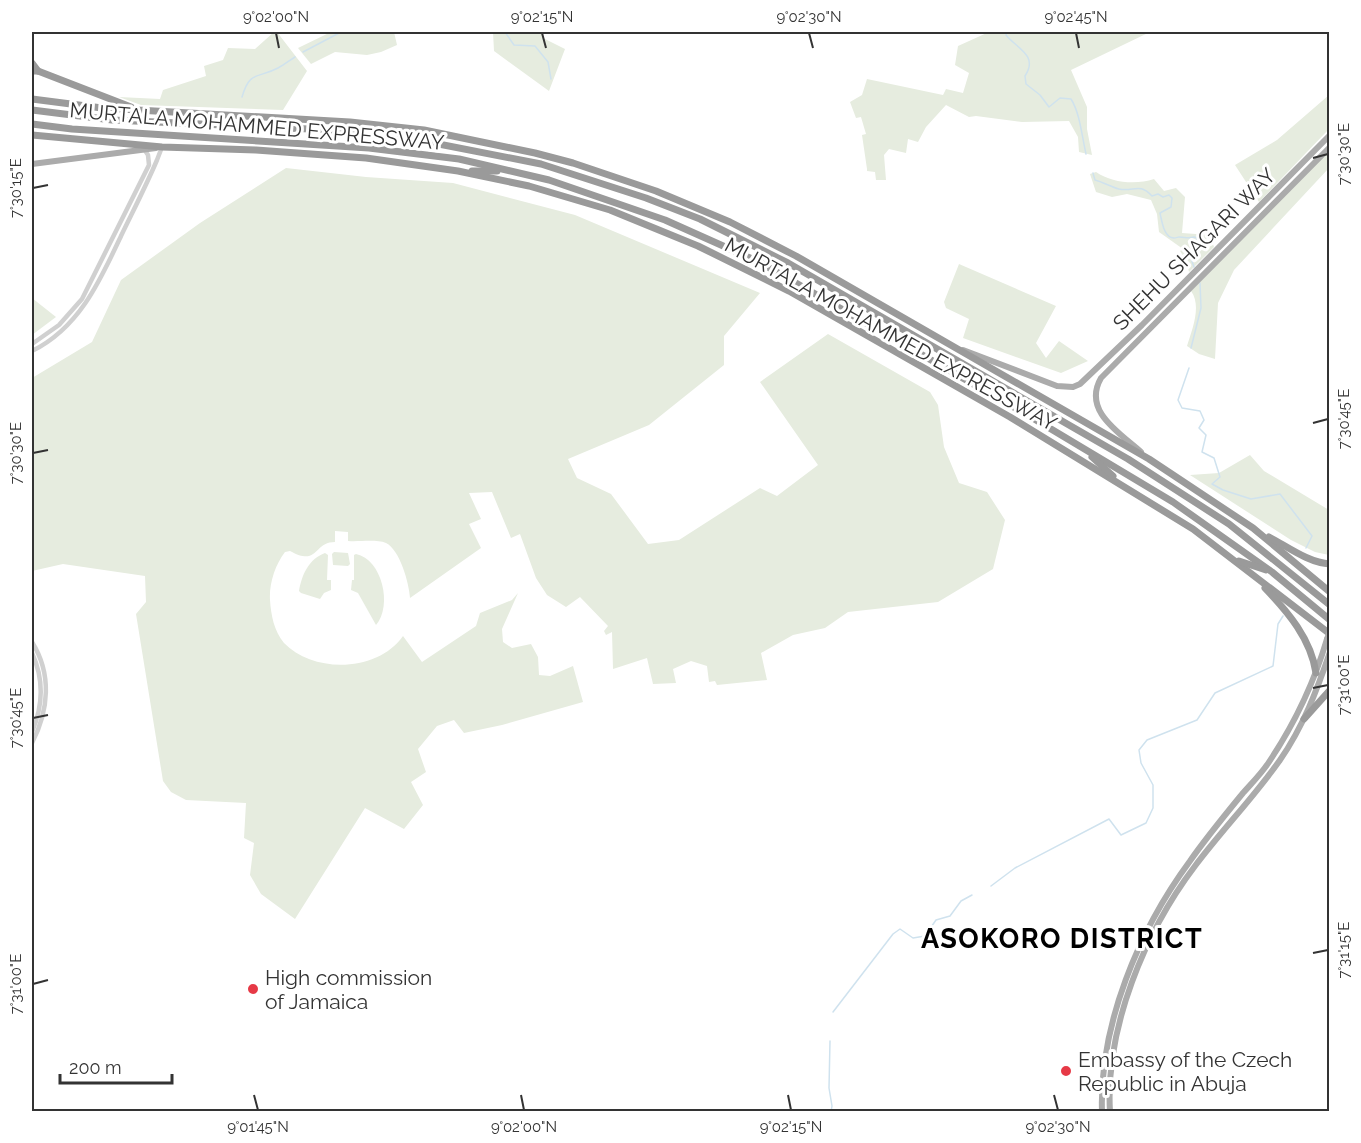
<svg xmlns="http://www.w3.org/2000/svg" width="1361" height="1143" font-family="Raleway,sans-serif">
	<rect width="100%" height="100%" fill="#fff"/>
	<!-- green -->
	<g fill="#e6ecdf">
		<path d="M274 32H277L307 71 283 110 141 105 119 97 160 99 163 90 206 76 204 66 223 60 228 48 255 49Z"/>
		<path d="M331 32H394L397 45 381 52 367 55 335 52 311 64 298 48Z"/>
		<path d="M493 32H544L543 38 565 49 549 91 494 51Z"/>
		<path d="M989 32H1150L1071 70 1087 107V129L1092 155 1079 152 1078 137 1069 121 1022 122 976 116 969 117 946 105 926 127 918 142 908 139 906 153 889 149 884 155 886 180H876L875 172 867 171V169L862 135 866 134 861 117 856 118 850 102 862 95 867 79 943 95 946 89 963 93 969 73 955 65 958 46Z"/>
		<path d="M1329 95V129L1259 202 1235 165 1277 140Z"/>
		<path d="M1329 151V168L1234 270 1218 303 1215 359 1199 354 1187 346C1192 330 1202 306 1191 291Z"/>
		<path d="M286 168 366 177 453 183 575 215 760 293 724 336V365L649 425 568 459 577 478 611 494 648 544 679 540 760 488 777 496 818 465 760 382 828 334 930 392 938 405 944 447 959 483 987 492 1005 520 993 569 938 602 848 612 825 628 793 635 761 653 767 680 717 685 715 681 709 682 707 666 691 661 673 669 676 683 653 684 647 658 613 669 612 632 606 635 604 631 608 626 580 597 566 607 547 595 536 578 520 534 511 538 492 492 469 493 481 519 469 524 481 548 410 598C409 583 400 550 386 543 376 539 359 542 348 541V532L335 531V542C313 542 319 567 290 551L285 552C275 565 269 584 270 600 271 615 274 631 284 643 314 674 378 672 403 636L422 662 476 626 480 613 512 600 518 593 502 629 503 642 512 648 531 644 538 657 539 675 550 676 573 666 583 702 502 725 464 733 454 720 437 726 418 749 426 772 411 782 423 805 404 829 365 808 295 919 261 894 250 875 254 843 244 838 246 803 186 800 171 792 163 781 136 614 146 602 145 576 63 564 32 571V378L92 342 121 280 200 223Z"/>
		<path d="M1096 172C1112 183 1136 185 1154 179L1164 191 1176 188 1185 197 1182 233 1210 235 1214 247 1189 272 1186 260 1180 251 1183 249 1159 232 1157 214 1151 200 1127 194 1112 197 1096 192 1090 174Z"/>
		<path d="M959 264 1056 306 1036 343 1046 358 1059 341 1088 361 1061 373 963 338 969 319 946 308 944 302Z"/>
		<path d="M32 298 56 317 32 335Z"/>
		<path d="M1250 455 1264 471 1329 510V555L1315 552 1291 540 1190 475 1219 473Z"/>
		<path d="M334 552 348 553 350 564 348 566 333 565 332 554Z"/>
		<path d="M325 553 328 555 327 580H331V590L324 593 320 599 301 593 299 591C302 574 309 559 325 553Z"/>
		<path d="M356 554C382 559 393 606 376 625L358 593 351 590 352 580H354V555Z"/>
	</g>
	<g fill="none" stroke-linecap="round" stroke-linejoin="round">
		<!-- stream -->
		<g stroke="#cfe2ee" stroke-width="1.5">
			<path d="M505 32 514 45 535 46 548 62 551 79"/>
			<path d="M1007 32 1006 35C1016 48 1039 55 1025 76L1026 84 1040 95 1049 107 1060 98 1071 99C1080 113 1082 137 1086 154"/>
			<path d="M1028 32 1029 33 1034 32"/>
			<path d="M303 52 341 32"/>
			<path d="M242 97C250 70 257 79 278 68 284 65 290 60 295 57"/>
			<path d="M1093 173 1095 180C1103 182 1111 187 1119 189 1134 192 1139 182 1152 196L1158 194 1163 197 1169 195 1172 198 1171 207 1160 213C1162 222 1164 238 1174 238 1176 238 1178 237 1179 237 1185 237 1188 239 1194 237L1197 238V242L1189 253 1194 267"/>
			<path d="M1191 348 1201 308 1200 283"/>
			<path d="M1189 368 1178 400 1182 408 1200 411 1204 420 1199 428 1206 435 1202 452 1214 458 1220 477 1212 484 1223 490 1251 499 1280 494 1312 536 1306 548"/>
			<path d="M991 886 1015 868 1109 819 1121 835 1146 823 1153 808V785L1141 763 1139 750 1147 740 1197 720 1215 693 1273 666 1278 624 1283 616"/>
			<path d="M833 1012 893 934 900 929 913 938 925 936 936 920 950 916 961 901 972 895"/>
			<path d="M830 1041 829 1088 832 1106 831 1112"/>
		</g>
		<!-- minor -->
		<g stroke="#d0d0d0" stroke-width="4.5">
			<path d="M32 344 59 325 82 299 149 165 148 155 144 149"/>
			<path d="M32 351C79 328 100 281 121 236 133 211 146 186 157 160L162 147"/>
			<path d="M32 642C52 674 49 710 32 743"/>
			<path d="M32 653C44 679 43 706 32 732"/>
		</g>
		<!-- major -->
		<g stroke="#ababab" stroke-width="6">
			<path d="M32 164 156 148"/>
			<path d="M963 350 1057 386 1073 387 1080 384 1142 325 1330 135"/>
			<path d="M1141 452C1120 433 1082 411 1101 378L1330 147"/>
			<path d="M1102 1112C1099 1025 1139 930 1190 861 1206 838 1225 815 1243 793 1252 783 1262 773 1269 762 1295 723 1314 683 1327 639"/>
			<path d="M1110 1112C1105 1028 1145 932 1195 866 1222 830 1254 797 1280 760 1303 727 1317 690 1330 652"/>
		</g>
		<!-- highway -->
		<g stroke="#9a9a9a" stroke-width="7">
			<path d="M32 63 38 71"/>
			<path d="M32 71H38L131 107"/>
			<path d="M32 99 102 108 350 122 424 130 535 153 573 163 656 191 730 222 796 256 1149 459 1253 528 1330 592"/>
			<path d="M32 110 112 120 331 130 413 139 541 164 646 198 700 219 788 263 1128 459 1229 524 1330 605"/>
			<path d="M32 124 72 129 369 148 459 159 549 180 665 220 759 262 1031 417 1173 502 1272 572 1330 620"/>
			<path d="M32 135 162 147 256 150 366 158 458 171 529 186 610 210 698 246 789 291 1010 417 1193 529 1330 634"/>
			<path d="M472 171H497"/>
			<path d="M1092 457 1113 476"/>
			<path d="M1269 537C1288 547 1309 563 1330 564"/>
			<path d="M1239 561 1266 570"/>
			<path d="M1265 588C1288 612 1311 639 1316 673"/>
			<path d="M1304 719 1330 690"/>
		</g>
		<!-- major-bridge -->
		<path stroke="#ababab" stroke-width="6" d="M1327 639 1330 631"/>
	</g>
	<!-- ticks -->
	<path fill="none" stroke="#333" stroke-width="2" d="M276 33 279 48M542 33 546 48M809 33 813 48M1076 33 1079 48M1313 158 1328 154M33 188 48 185M1313 423 1328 419M33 453 48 450M1313 688 1328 685M33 718 48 715M1313 953 1328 950M33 984 48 980M254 1095 258 1110M521 1095 524 1110M788 1095 791 1110M1054 1095 1058 1110"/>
	<!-- markers -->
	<g fill="#e63946" stroke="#fff" stroke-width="2">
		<circle cx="253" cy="989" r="6"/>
		<circle cx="1066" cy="1071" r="6"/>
	</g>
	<g text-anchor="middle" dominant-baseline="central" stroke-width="6" stroke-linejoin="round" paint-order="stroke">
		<!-- street labels -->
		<g font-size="21" fill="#333" stroke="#fff">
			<text transform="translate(257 126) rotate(5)">MURTALA MOHAMMED EXPRESSWAY</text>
			<text transform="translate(1194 249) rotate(-45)">SHEHU SHAGARI WAY</text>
			<text transform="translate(891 334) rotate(29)">MURTALA MOHAMMED EXPRESSWAY</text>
		</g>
		<!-- poi labels -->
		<g font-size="21" fill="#333" stroke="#fff" text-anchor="start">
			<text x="265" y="977">High commission<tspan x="265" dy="24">of Jamaica</tspan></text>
			<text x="1078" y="1059">Embassy of the Czech<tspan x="1078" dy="24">Republic in Abuja</tspan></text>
		</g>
		<!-- district labels -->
		<g font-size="27" font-weight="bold" letter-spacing="1.5" fill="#000" stroke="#fff">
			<text x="1062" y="938">ASOKORO DISTRICT</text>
		</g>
	</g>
	<!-- border -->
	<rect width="1361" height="1143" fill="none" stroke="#ffffff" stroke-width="66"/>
	<!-- scale -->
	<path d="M60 1074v9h112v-9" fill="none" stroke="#333333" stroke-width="3"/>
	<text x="69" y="1074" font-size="18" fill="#333333" stroke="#ffffff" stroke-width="4.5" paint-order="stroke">200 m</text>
	<rect x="33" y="33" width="1295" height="1077" fill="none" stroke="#333" stroke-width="2"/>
	<g font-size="15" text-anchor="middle" fill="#333">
		<text x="276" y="22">9°02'00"N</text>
		<text x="542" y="22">9°02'15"N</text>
		<text x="809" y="22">9°02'30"N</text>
		<text x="1076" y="22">9°02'45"N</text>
		<text transform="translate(1344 154) rotate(-90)" y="5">7°30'30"E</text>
		<text transform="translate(16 188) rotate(-90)" y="5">7°30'15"E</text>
		<text transform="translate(1344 419) rotate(-90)" y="5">7°30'45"E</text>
		<text transform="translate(16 453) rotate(-90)" y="5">7°30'30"E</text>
		<text transform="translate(1344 685) rotate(-90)" y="5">7°31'00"E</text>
		<text transform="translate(16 718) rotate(-90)" y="5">7°30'45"E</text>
		<text transform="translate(1344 950) rotate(-90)" y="5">7°31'15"E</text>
		<text transform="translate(16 984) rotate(-90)" y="5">7°31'00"E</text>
		<text x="258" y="1132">9°01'45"N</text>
		<text x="524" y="1132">9°02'00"N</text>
		<text x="791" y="1132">9°02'15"N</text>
		<text x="1058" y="1132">9°02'30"N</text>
	</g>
</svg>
